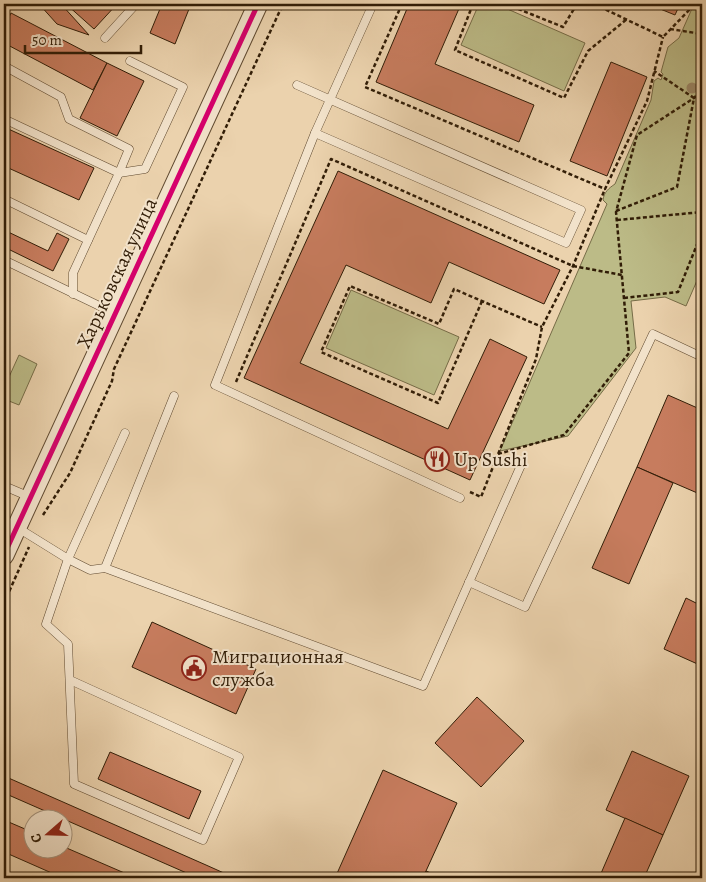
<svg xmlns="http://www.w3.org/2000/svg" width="706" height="882" font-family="Alegreya,serif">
	<rect width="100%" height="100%" fill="#ebd2ad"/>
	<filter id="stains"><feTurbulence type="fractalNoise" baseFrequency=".004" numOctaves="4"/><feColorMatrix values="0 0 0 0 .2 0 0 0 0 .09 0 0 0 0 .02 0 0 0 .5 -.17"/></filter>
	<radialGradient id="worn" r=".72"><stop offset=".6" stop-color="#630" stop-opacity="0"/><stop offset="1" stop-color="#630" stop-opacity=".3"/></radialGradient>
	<!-- green -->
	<g fill="#bcbb87" stroke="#766c47">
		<path d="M479 4H496L585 43 564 91 461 45Z"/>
		<path d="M694 4H702V269L686 306 665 297 631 301 636 348 568 436 500 451 607 204 603 200C604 192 609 188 615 184L651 100 654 81 658 78 661 80 663 74 661 72 668 47 679 38Z"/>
		<path d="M351 290 459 337 434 395 326 348Z"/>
		<path d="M19 355 37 364 19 405 4 399V388Z"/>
	</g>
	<!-- building -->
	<g fill="#c77c5e" stroke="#311d07">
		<path d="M39 4H61L89 35 57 24Z"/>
		<path d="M66 4H117L94 29Z"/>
		<path d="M162 4H191L175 44 150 33Z"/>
		<path d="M409 4H461L435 64 534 105 519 142 376 82Z"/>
		<path d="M648 4H680L675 15Z"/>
		<path d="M11 13 107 63 93 90 4 43V27Z"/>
		<path d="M611 62 647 77 607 176 570 161Z"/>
		<path d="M107 63 144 81 117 136 80 118Z"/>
		<path d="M4 127 94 168 79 200 4 166Z"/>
		<path d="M338 171 560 270 544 304 449 262 431 303 346 265 300 363 448 429 490 339 527 357 470 480 244 378Z"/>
		<path d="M4 230 48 251 57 233 69 239 53 271 4 247Z"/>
		<path d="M668 395 702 410V495L637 467Z"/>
		<path d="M637 467 673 483 629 584 592 568Z"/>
		<path d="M686 598 702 606V666L664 649Z"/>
		<path d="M152 622 256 669 236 714 132 667Z"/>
		<path d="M477 697 524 741 481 787 435 743Z"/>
		<path d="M632 751 689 776 663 835 606 810Z"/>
		<path d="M110 752 201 791 189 819 98 779Z"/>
		<path d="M383 770 457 803 426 871 423 878H335Z"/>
		<path d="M4 776 206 865 235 878H198L4 793Z"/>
		<path d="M625 818 663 835 644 878H599Z"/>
		<path d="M4 820 32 832V850H62V846L136 878H63L4 852Z"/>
		<path d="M426 871 443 878H423Z"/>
	</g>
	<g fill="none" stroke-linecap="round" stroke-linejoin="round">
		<defs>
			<g id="service">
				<path d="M373 4 315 133 215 385 460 498"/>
				<path d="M105 38 136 4"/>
				<path d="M4 66 61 97 69 119 129 149 119 173 145 169 183 87 130 61"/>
				<path d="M297 85 581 210 566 243 315 133"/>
				<path d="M4 119 119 173 73 273V294"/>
				<path d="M4 199 88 240"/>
				<path d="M4 260 114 313"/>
				<path d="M125 433 68 559 90 570 105 568 423 686 522 463"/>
				<path d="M4 486 30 497"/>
				<path d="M18 528 68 559 46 624 68 644 74 784 203 840 239 757 70 680"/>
				<path d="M105 568 174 396"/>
				<path d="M469 582 525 607 653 334 702 357"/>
			</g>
			<path id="tertiary" d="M4 555 258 4"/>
		</defs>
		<!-- service casing -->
		<use href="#service" stroke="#604a30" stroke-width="9"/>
		<!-- tertiary casing -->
		<use href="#tertiary" stroke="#604a30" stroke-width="21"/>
		<!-- path -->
		<g stroke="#311d07" stroke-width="2.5" stroke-dasharray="4 2.5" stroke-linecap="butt">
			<path d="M402 4 365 87 605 189 647 101 663 37"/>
			<path d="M473 4 455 50 564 98 588 51 627 19"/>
			<path d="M506 4 563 27 577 4"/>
			<path d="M594 4 663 37 695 4"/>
			<path d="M670 29 702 34"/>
			<path d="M616 211 677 187 694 98 654 71"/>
			<path d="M617 220 702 212"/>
			<path d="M624 298 678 292 702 232"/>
			<path d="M482 301 438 403 321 352 350 286 439 324 454 289 542 327"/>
			<path d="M236 382 331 159 573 266 622 275"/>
			<path d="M498 454 564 435 629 353 616 212 637 135 694 98 702 90"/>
			<path d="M470 492 481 497 536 359 542 327 573 266 605 189"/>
			<path d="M43 515 70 473 112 381 114 369 283 4"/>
			<path d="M4 603 29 547"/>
		</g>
		<!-- service -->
		<use href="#service" stroke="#f2e2ca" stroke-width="8"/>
		<!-- tertiary -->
		<use href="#tertiary" stroke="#f2e2ca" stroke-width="19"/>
		<defs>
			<path id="cycleway" d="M4 555 258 4"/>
		</defs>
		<!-- cycleway casing -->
		<use href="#cycleway" stroke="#f2e2ca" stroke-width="8"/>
		<!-- cycleway -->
		<use href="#cycleway" stroke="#d6006c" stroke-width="5"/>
	</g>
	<!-- trees -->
	<circle fill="#9c8867" cx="692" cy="88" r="5.5"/>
	<!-- icons -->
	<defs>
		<symbol id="restaurant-ring" viewBox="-11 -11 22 22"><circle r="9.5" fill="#f2e2ca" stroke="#8f2418" stroke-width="1.5"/><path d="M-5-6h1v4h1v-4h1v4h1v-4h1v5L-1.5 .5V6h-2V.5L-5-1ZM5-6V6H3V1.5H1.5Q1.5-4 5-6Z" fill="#8f2418"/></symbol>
		<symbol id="civic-ring" viewBox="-11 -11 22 22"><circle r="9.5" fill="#f2e2ca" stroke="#8f2418" stroke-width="1.5"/><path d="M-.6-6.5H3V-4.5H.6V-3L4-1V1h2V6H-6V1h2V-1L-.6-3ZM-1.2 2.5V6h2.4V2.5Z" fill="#8f2418"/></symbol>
	</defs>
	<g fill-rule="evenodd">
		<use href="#restaurant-ring" x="423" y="445" width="28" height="28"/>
		<use href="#civic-ring" x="180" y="654" width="28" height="28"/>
	</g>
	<g text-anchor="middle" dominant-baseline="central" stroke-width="4" stroke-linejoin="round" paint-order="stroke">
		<!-- street labels -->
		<g font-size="20" fill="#311d07" stroke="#f2e2ca">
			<text transform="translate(117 273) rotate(-65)">Харьковская улица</text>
		</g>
		<!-- poi labels -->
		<g font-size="20" fill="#311d07" stroke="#f2e2ca" text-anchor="start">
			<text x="454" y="459">Up Sushi</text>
			<text x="212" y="656">Миграционная<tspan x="212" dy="23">служба</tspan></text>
		</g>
	</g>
	<!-- margin -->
	<rect width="706" height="882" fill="none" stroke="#ebd2ad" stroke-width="20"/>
	<rect x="5" y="5" width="696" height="872" fill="none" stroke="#311d07" stroke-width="2.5"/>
	<rect x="10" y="10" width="686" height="862" fill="none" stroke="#311d07"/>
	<!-- north arrow -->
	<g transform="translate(48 834) rotate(250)"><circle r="24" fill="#f2e2ca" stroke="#a5937c"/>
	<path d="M0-4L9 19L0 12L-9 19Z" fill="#8f2418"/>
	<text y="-8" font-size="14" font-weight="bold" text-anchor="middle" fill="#311d07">С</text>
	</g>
	<!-- scale -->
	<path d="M25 45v8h116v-8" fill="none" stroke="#311d07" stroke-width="2.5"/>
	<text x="32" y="45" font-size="15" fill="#311d07" stroke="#f2e2ca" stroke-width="4" paint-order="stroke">50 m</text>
	<rect width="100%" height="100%" filter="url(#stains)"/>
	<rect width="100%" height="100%" fill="url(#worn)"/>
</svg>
